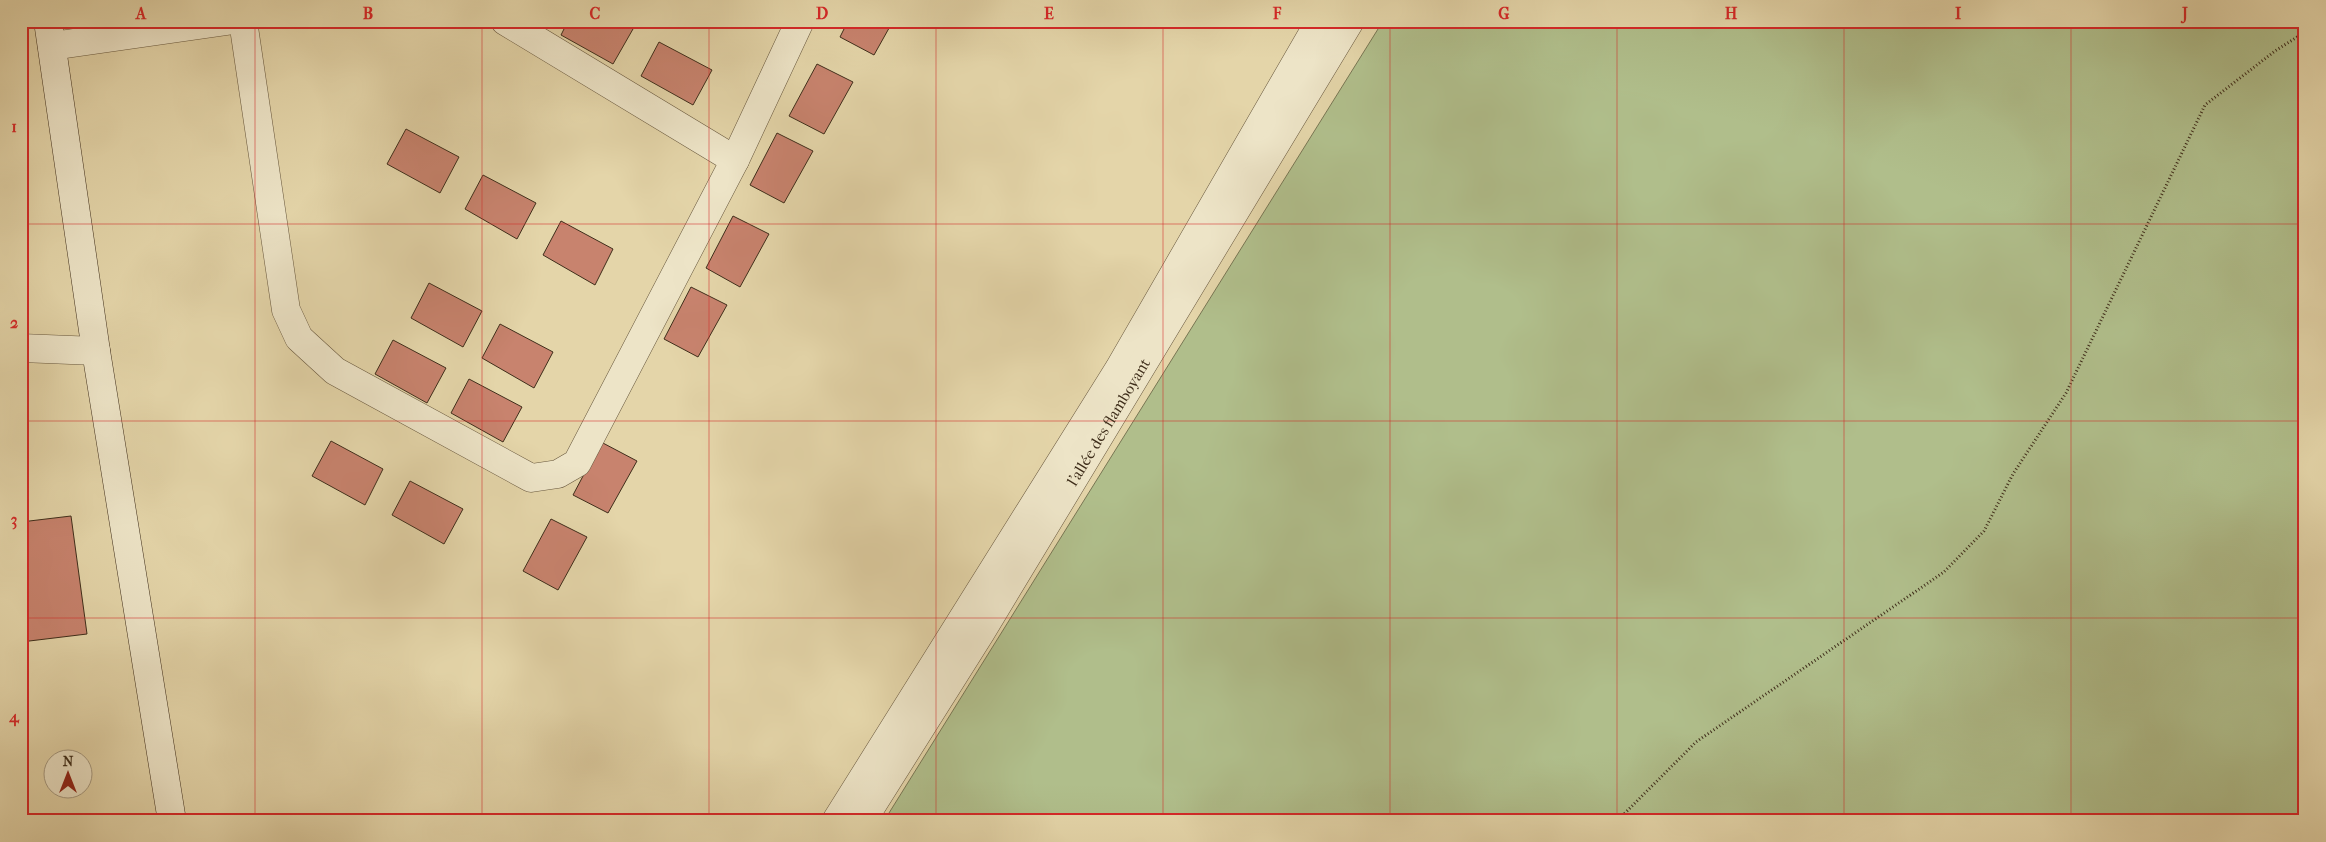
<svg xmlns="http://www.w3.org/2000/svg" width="2326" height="842" font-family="'IM FELL French Canon',serif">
	<rect width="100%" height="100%" fill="#e4d5a9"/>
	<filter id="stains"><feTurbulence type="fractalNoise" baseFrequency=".004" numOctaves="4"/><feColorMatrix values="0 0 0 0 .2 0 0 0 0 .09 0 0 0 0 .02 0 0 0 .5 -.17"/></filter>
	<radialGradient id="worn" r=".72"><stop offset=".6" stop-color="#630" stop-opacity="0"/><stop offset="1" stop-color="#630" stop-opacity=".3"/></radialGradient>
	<!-- green -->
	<path fill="#b0be8b" stroke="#787653" d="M1383 21H2305V821H884Z"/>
	<!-- building -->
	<g fill="#c8836e" stroke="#3f2e1b">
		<path d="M568 21H619L633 29 613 64 561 35Z"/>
		<path d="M848 21H893L874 55 840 37Z"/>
		<path d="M659 42 712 70 693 105 641 76Z"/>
		<path d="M817 64 853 82 824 134 789 116Z"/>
		<path d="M406 129 459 157 440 193 387 164Z"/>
		<path d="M777 133 813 151 784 203 750 185Z"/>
		<path d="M483 175 536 203 517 239 465 209Z"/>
		<path d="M733 216 769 234 740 287 706 268Z"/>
		<path d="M561 221 613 249 595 285 543 255Z"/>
		<path d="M429 283 482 311 463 347 411 318Z"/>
		<path d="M691 287 727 305 698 357 664 339Z"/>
		<path d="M500 324 553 352 534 388 482 358Z"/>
		<path d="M393 340 446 368 427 403 375 374Z"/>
		<path d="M469 379 522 407 503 442 451 413Z"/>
		<path d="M331 441 383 469 365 505 312 476Z"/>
		<path d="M601 442 637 461 608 513 573 495Z"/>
		<path d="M410 481 463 509 444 544 392 515Z"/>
		<path d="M71 516 87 634 21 642V522Z"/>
		<path d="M551 519 587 537 558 590 523 571Z"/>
	</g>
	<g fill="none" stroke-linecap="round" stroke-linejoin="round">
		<defs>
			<g id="minor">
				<path d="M243 21 286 310 299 338 335 371 531 478 558 474 577 463 735 160 800 21"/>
				<path d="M505 21 735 160"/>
				<path d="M52 46 227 21"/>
				<path d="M21 348 96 351"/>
				<path d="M836 821 1119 369 1320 21"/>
				<path id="s1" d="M862 821 981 632 1350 21"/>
			</g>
			<path id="secondary" d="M48 21 96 351 172 821"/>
		</defs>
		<!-- minor casing -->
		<use href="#minor" stroke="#68583e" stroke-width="29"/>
		<!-- secondary casing -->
		<use href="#secondary" stroke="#3f2e1b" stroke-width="29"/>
		<!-- path -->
		<g stroke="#3f2e1b" stroke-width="3" stroke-dasharray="1 2.5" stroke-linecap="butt">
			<path d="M21 107 26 99"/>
			<path d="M1617 821 1696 742 1944 572 1984 531 2013 474 2066 393 2205 105 2275 51 2305 32"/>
		</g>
		<!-- minor -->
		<use href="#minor" stroke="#ede4c7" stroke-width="28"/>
		<!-- secondary -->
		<use href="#secondary" stroke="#ede4c7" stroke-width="28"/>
	</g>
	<!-- grid -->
	<path fill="none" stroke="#d62828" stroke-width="1" stroke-opacity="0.55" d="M255 21V821M482 21V821M709 21V821M936 21V821M1163 21V821M1390 21V821M1617 21V821M1844 21V821M2071 21V821M21 224H2305M21 421H2305M21 618H2305"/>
	<g text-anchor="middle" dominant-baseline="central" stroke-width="4" stroke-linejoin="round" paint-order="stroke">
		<!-- street labels -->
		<g font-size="16" fill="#3f2e1b" stroke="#ede4c7">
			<text stroke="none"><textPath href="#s1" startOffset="469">l’allée des flamboyant</textPath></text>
		</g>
	</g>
	<!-- margin -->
	<rect width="2326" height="842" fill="none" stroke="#e4d5a9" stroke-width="55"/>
	<!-- north arrow -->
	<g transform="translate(68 774)"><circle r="24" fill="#ede4c7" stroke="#a79b82"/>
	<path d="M0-4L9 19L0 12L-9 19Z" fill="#8f2418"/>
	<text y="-8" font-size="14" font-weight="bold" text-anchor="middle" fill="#3f2e1b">N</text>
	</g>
	<rect x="28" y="28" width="2270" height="786" fill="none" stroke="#d62828" stroke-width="2"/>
	<g font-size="16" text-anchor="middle" font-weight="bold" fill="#d62828">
		<text x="141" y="19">A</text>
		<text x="368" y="19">B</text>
		<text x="595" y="19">C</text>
		<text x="822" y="19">D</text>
		<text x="1049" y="19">E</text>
		<text x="1277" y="19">F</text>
		<text x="1504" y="19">G</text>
		<text x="1731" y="19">H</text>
		<text x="1958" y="19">I</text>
		<text x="2185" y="19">J</text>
		<text x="14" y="132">1</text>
		<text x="14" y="328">2</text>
		<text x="14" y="525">3</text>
		<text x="14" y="722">4</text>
	</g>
	<rect width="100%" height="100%" filter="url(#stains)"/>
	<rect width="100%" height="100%" fill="url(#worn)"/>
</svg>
